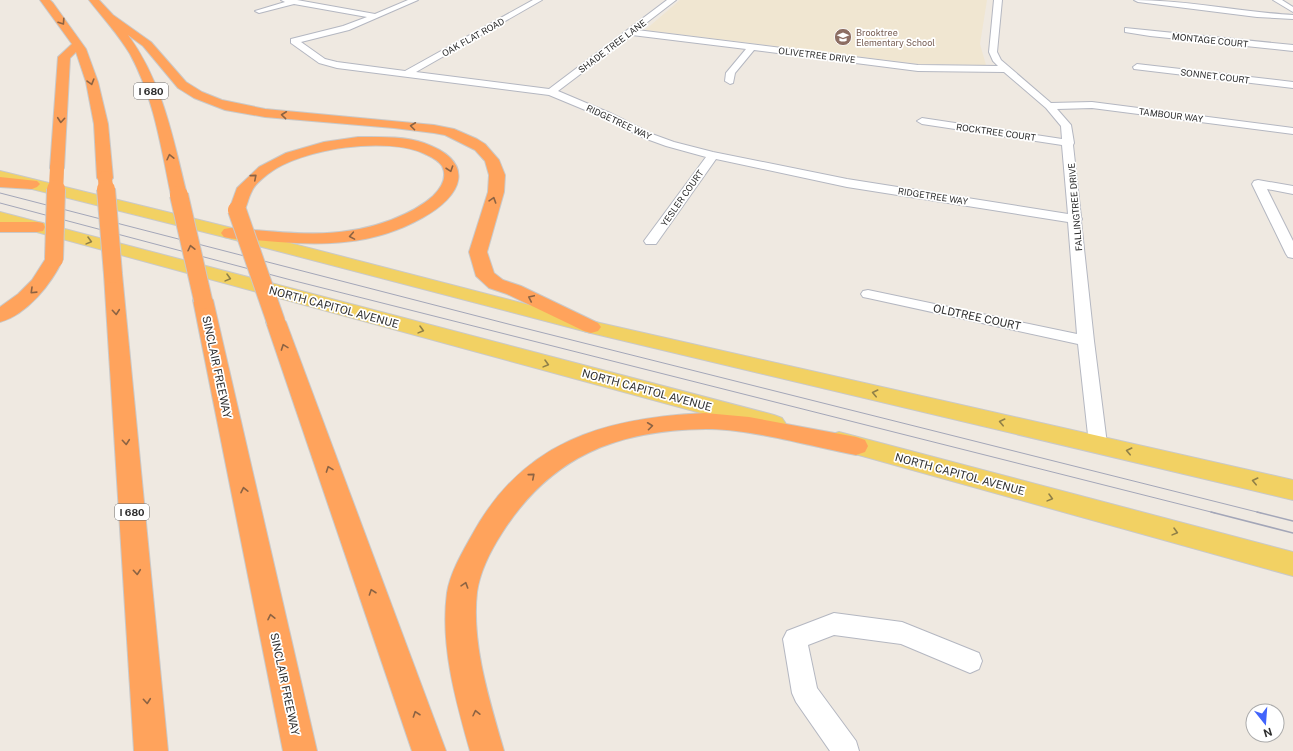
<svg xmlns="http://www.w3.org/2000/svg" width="1293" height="751" font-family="'Public Sans',sans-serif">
	<rect width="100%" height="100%" fill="#efe9e1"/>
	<!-- education -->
	<path fill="#f0e6d1" d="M680 0H987L980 44 986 65 919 64 645 30Z"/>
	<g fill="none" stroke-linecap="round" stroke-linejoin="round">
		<defs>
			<g id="street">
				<path d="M281 0H297L375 14 408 0H418L349 30 301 42 325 59 337 62 405 71 533 0H542L416 72 549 89 667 0H676L637 30 918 65 998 66 993 61 989 52 994 0H1002L997 52 1001 60 1051 103 1092 102 1293 128V134L1092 108 1057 109 1071 125 1074 143 1073 145 1081 217 1082 219 1081 221 1094 341 1107 444 1105 449 1098 451 1091 449 1089 444 1078 344 868 298 863 297 861 294 863 291 868 290 1077 334 1068 222 847 187 716 159 656 244H646L644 241 706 157 666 146 644 138 602 117 549 95 337 68 319 63 291 43V39L343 26 367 17 294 4 259 13 255 11 285 2ZM632 35 746 49 726 73 725 81 730 84 733 83 735 73 754 50 918 71 1004 72 1046 108 1061 126 1062 139 922 118 917 121 922 124 1062 145 1068 214 847 179 713 152 674 142 652 134 610 113 558 91Z"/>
				<path d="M1134 0C1187 0 1240 12 1293 15V19L1257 17 1138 2Z"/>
				<path d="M1273 0H1282L1293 7V12Z"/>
				<path d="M1125 28 1293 45V51L1150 36 1125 32Z"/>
				<path d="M1137 64 1293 82V88L1134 69 1133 67Z"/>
				<path d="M1258 180 1293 186V194L1267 189 1293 241V258L1288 257 1286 254 1252 184 1254 181Z"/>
				<path d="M834 613 902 622 979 653 982 661 979 669 970 673 901 644 834 635 808 645 817 688 856 741 859 751H830L796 702 792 693 783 639 787 631Z"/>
			</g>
			<g id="primary">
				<path d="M0 171 236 229 591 321 1293 480V500L591 333 224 237 0 181Z"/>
				<path d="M0 212 774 415 782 418 786 424 782 430 774 433 0 222Z"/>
				<path d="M839 432 1293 552V576L830 447 827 441 830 435Z"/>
			</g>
			<g id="highway">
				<path d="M40 0H50L53 3 86 49 98 82 108 124 113 178 110 181 105 183 100 181 97 178 94 124 86 82 76 52 70 58 64 168 62 171 57 172 52 171 50 168 58 57 72 44Z"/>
				<path d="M89 0H99L113 15 151 42 186 82 202 92 222 100 265 109 434 125 454 129 477 139 485 144 499 160 505 175 504 192 487 252 494 273 503 280 521 286 598 323 601 327 598 331 591 333 584 331 507 294 489 288 476 276 469 252 488 192 489 175 485 161 475 150 445 135 434 133 394 128 265 117 225 110 194 98 178 88 143 46 128 35C163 83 173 138 187 195L185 198 179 200 173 198 171 195C161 147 154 98 130 54 118 34 103 18 89 0Z"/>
				<path d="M358 137C380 137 404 136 424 143 477 162 463 196 422 218 372 246 322 246 266 241 252 240 237 240 224 237L221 233 224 229 230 228C288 232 335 241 391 220 406 214 421 207 433 196 441 188 448 178 442 166 438 160 431 157 425 154 388 136 301 148 268 174 263 178 254 185 252 191 248 198 247 207 243 213L237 215 231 213 229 210 237 188 259 167 286 153 324 142Z"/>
				<path d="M0 177 37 181 40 184 37 187 32 189 0 187Z"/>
				<path d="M0 222H37L43 223 45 227 43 231 37 232H0Z"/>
				<path d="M54 254 60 255 63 259C52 283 27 315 0 322V307L18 294 32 280 48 255Z"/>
				<path d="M113 268 120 270 122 274 168 751H134L104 274 106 270Z"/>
				<path d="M203 294 210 296 213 300 317 751H283L193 300 196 296Z"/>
				<path d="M276 316 283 318 286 322 446 751H412L266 322 269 318Z"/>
				<path d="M705 413 749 417 856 437 865 440 868 446 865 452 856 455C809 446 752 429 706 429 617 430 551 456 502 533 491 550 480 571 477 592 471 644 490 702 504 751H470C456 701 440 646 447 593 450 573 462 553 472 535 523 441 604 418 705 413Z"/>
			</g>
		</defs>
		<!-- street casing -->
		<use href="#street" stroke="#b4b7c1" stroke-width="2"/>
		<!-- primary casing -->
		<use href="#primary" stroke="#c9c9c9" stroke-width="2"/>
		<!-- highway casing -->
		<use href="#highway" stroke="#c9c9c9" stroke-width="2"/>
		<!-- street -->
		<use href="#street" fill="#fff" fill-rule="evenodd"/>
		<!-- primary -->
		<use href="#primary" fill="#f2d163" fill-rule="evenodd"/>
		<!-- highway -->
		<use href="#highway" fill="#ffa35c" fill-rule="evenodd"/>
		<!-- tram-far1 -->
		<g stroke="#a3a6b8" stroke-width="1">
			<path d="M0 193 512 325 1261 513"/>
			<path d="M0 203 291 280 1215 513"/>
		</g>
		<!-- tram -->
		<g stroke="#a3a6b8" stroke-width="1.5">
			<path d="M1211 512 1293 533"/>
			<path d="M1257 512 1293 521"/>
		</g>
		<defs>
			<g id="highway-bridge-far1">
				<path d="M105 178 106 190"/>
				<path d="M56 190 57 168"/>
			</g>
			<g id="highway-bridge">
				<path d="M106 189 113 274"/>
				<path d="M179 195 203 300"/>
				<path d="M237 210 276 322"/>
				<path d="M54 259 56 189"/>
			</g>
		</defs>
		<!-- highway-bridge-far1 casing -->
		<use href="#highway-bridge-far1" stroke="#c9c9c9" stroke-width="14" stroke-linecap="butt"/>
		<!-- highway-bridge casing -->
		<use href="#highway-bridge" stroke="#c9c9c9" stroke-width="20" stroke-linecap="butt"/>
		<!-- highway-bridge-far1 -->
		<use href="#highway-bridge-far1" stroke="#ffa35c" stroke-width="14"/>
		<!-- highway-bridge -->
		<use href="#highway-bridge" stroke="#ffa35c" stroke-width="18"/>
	</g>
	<!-- one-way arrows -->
	<defs><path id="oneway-chevron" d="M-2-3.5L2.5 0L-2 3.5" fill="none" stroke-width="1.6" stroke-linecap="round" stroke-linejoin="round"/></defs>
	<g stroke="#8c6343">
		<use href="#oneway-chevron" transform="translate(62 22) rotate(56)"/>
		<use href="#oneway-chevron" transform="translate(91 82) rotate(74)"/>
		<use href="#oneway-chevron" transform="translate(284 115) rotate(-174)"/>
		<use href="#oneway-chevron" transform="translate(61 120) rotate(95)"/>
		<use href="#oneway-chevron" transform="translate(413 126) rotate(-173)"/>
		<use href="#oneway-chevron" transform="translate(170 157) rotate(-103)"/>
		<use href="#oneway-chevron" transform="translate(450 169) rotate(71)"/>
		<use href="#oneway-chevron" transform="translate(254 177) rotate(-41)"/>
		<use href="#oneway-chevron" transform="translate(493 200) rotate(-72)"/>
		<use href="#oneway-chevron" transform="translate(352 236) rotate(170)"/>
		<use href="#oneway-chevron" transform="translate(191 248) rotate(-103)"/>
		<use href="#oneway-chevron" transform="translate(33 291) rotate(136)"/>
		<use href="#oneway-chevron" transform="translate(531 298) rotate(-155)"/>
		<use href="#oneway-chevron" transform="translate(116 312) rotate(85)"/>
		<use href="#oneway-chevron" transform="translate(284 347) rotate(-110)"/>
		<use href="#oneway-chevron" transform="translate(650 426) rotate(-7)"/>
		<use href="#oneway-chevron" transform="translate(126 442) rotate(85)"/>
		<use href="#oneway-chevron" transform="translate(329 469) rotate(-110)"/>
		<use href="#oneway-chevron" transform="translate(532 476) rotate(-41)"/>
		<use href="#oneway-chevron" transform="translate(244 490) rotate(-102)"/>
		<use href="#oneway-chevron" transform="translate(137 572) rotate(85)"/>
		<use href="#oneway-chevron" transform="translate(465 585) rotate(-72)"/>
		<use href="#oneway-chevron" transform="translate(372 592) rotate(-109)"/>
		<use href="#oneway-chevron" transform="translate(271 617) rotate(-102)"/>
		<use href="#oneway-chevron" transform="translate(147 701) rotate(85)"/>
		<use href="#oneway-chevron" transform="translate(476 713) rotate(-103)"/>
		<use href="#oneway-chevron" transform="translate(416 714) rotate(-109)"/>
	</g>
	<g stroke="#908048">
		<use href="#oneway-chevron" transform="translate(89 241) rotate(15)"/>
		<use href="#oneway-chevron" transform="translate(228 278) rotate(15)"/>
		<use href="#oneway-chevron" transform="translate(421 330) rotate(15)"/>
		<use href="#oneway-chevron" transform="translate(546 364) rotate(15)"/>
		<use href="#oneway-chevron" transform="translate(875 393) rotate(-167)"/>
		<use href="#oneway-chevron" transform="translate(1002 422) rotate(-167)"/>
		<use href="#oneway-chevron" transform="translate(1129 451) rotate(-167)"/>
		<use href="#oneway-chevron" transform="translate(1255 481) rotate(-167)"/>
		<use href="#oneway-chevron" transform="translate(1050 498) rotate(15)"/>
		<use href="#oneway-chevron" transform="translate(1175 532) rotate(15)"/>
	</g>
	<!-- icons -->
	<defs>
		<symbol id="school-disc" viewBox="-11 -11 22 22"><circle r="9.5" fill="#8d6e63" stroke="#fff"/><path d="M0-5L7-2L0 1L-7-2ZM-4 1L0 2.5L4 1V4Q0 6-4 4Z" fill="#fff"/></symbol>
	</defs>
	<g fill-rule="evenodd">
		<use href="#school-disc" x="833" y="27" width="20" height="20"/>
	</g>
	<g text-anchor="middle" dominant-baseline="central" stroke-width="3.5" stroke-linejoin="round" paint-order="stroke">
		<!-- far-education labels -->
		<g font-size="9" fill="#785e54" stroke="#fff" text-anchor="start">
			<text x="856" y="32">Brooktree<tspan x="856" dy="10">Elementary School</tspan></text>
		</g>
		<!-- far-street labels -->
		<g font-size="9" fill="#2e2e2e" stroke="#fff">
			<text transform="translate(473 37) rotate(-29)">OAK FLAT ROAD</text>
			<text transform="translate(1210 40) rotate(6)">MONTAGE COURT</text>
			<text transform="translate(612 46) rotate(-37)">SHADE TREE LANE</text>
			<text transform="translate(817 55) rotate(7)">OLIVETREE DRIVE</text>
			<text transform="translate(1215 76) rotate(7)">SONNET COURT</text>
			<text transform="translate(1171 115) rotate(7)">TAMBOUR WAY</text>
			<text transform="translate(619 122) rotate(25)">RIDGETREE WAY</text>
			<text transform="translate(996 132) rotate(8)">ROCKTREE COURT</text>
			<text transform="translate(933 196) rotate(9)">RIDGETREE WAY</text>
			<text transform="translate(682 198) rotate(-55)">YESLER COURT</text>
			<text transform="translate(1075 207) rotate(-95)">FALLINGTREE DRIVE</text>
		</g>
		<!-- shield labels -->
		<g fill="#fff" stroke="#6d6d6d" stroke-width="1">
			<rect x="134" y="83" width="34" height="16" rx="3"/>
			<rect x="115" y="504" width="34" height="16" rx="3"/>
		</g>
		<g font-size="10" font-weight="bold" fill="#2e2e2e">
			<text x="151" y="91">I 680</text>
			<text x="132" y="512">I 680</text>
		</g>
		<!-- street labels -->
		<g font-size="11" fill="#2e2e2e" stroke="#fff">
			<text transform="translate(334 307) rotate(15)">NORTH CAPITOL AVENUE</text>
			<text transform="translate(977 317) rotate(12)">OLDTREE COURT</text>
			<text transform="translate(217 367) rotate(78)">SINCLAIR FREEWAY</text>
			<text transform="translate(647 390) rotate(15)">NORTH CAPITOL AVENUE</text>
			<text transform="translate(960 474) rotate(15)">NORTH CAPITOL AVENUE</text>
			<text transform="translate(285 684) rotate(78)">SINCLAIR FREEWAY</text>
		</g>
	</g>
	<!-- north arrow -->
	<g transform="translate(1265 723) rotate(163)"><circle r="19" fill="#ffffff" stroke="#ababab"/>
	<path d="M0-3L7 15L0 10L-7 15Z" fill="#4264fb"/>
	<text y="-6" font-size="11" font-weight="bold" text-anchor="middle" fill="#2e2e2e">N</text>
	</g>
</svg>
